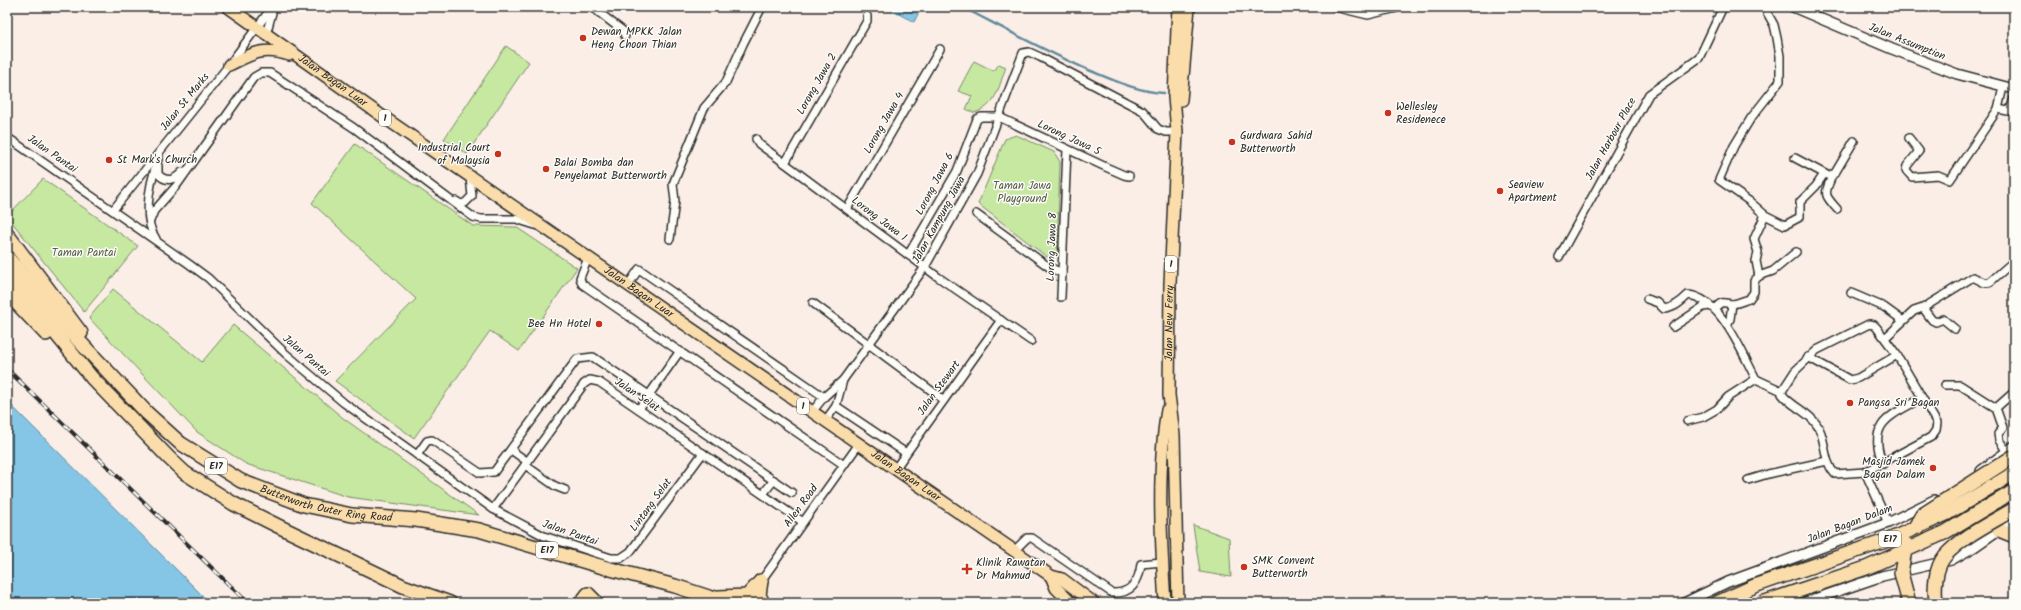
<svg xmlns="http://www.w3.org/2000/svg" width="2021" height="610" font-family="Kalam,sans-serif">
	<rect width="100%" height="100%" fill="#faeee7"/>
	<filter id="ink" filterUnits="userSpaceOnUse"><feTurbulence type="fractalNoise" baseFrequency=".025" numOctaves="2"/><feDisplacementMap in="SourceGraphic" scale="8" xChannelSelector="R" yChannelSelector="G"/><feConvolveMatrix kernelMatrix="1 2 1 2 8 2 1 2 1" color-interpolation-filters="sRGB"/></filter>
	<g filter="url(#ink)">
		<!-- green -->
		<g fill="#c6e8a1" stroke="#788a66">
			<path d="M506 46 529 62 467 154 444 139Z"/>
			<path d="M974 61 994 71 999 64 1006 67C998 88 997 106 974 113L966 109 972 96 958 91Z"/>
			<path d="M1016 135 1054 152 1060 162 1057 256 1047 257 978 204 1005 139Z"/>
			<path d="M355 144 473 226 516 227 577 268 519 351 490 331 414 438 335 381 416 299 312 203Z"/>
			<path d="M43 179 138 246 84 312 7 216Z"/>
			<path d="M113 289 202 362 233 325 343 418 479 515 348 497 246 464 197 432 89 318Z"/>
			<path d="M1193 525 1229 538 1231 577 1200 572Z"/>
		</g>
		<!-- water -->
		<g fill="#85c6e6" stroke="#61889b">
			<path d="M890 7H904L918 14 914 22 889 9Z"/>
			<path d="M7 401 14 408 210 603H7Z"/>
		</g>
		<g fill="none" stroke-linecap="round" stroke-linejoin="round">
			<!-- stream -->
			<path stroke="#61889b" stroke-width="2.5" d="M962 7C1005 29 1047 52 1091 71 1115 81 1139 92 1164 93"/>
			<defs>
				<g id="minor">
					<path d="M592 7 623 31 625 36"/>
					<path d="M1335 7 1368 15 1401 7"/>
					<path d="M1764 7 1774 25 1777 38 1780 56V81L1751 118 1734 146 1719 180 1749 201 1765 215 1785 225 1800 217V202L1816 186 1824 174"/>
					<path d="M266 35 273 9"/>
					<path d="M1998 109 2008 111 2011 108 2014 98"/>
					<path d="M7 137 189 264 208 278 286 354 344 403 493 509 544 536 611 558H621L630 552 703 453"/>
					<path d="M1909 138 1919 151 1907 166 1906 170 1912 177 1938 175 1950 180 1998 109 2003 87"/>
					<path d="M756 139 759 144 938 277 1031 341"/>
					<path d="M1795 158 1827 175"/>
					<path d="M785 163 867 21V16"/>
					<path d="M158 166V174C166 183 175 180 182 172"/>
					<path d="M456 201 461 204 465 203 472 196 470 177"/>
					<path d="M847 209 940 49"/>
					<path d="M1837 209C1827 197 1823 196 1830 181 1831 177 1831 175 1835 173L1854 141"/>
					<path d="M113 210 229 65 272 7"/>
					<path d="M976 214 1049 267 1062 273"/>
					<path d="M150 221 154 211 177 185 254 77 261 73H270L354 128 473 217 481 219H516L535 225"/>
					<path d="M156 239C141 217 151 179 159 156"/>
					<path d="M670 239 675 201 673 184 704 108 726 82 743 44 762 7"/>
					<path d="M908 255 957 171 977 119 981 117H999L1108 168 1124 175 1129 176"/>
					<path d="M1559 257 1649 94 1699 58 1723 7"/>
					<path d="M588 258 580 278 582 284 844 465"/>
					<path d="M1759 276 1756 261 1758 252 1754 239 1765 215"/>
					<path d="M628 285 639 269 824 397"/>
					<path d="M1851 293 1884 307 1902 320"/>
					<path d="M1061 297 1067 149"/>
					<path d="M1647 299 1658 303 1664 309C1674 308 1681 302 1688 295 1721 298 1742 353 1756 379"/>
					<path d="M813 303 944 400"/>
					<path d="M1923 308 1932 320 1936 322 1943 319 1955 329"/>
					<path d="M1714 309C1723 300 1722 303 1732 304 1737 304 1745 300 1749 299L1754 292V281L1759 276 1773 271 1796 252"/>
					<path d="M1869 324 1874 325 1877 328 1897 355 1937 423 1936 430 1931 437 1865 472 1835 474C1821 459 1828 435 1813 420 1804 410 1790 405 1782 394V391L1795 371 1817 350Z"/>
					<path d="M1727 325 1730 319 1732 304"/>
					<path d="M1673 327 1703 307 1710 306"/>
					<path d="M1885 338 1914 311 1923 308 1973 277 1985 283 1990 282 2014 261"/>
					<path d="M1808 357 1850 380 1858 378 1897 355"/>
					<path d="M1945 385H1960L1996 408 2003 428 1998 434 1999 440 2007 452"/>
					<path d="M836 406 906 453"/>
					<path d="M1996 408 2014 392"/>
					<path d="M639 409 680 351"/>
					<path d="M812 412 824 397 843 380 925 267 977 174 1023 53 1029 52 1040 57 1143 111 1158 129 1166 132H1177"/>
					<path d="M825 421 836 406 843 380"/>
					<path d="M1687 421 1703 417 1717 409 1728 397 1756 379 1782 391"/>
					<path d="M511 450 528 462"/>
					<path d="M417 455 427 441 432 440 480 473 494 472 577 359 593 357 792 493"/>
					<path d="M1883 464C1866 422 1891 416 1922 398"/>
					<path d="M525 465 555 486 565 490"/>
					<path d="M895 469 1001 320"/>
					<path d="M1865 472 1888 523"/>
					<path d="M1748 480 1768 474 1827 461"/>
					<path d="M763 494 774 480"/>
					<path d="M493 509 584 384 590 380 599 382 803 522"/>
					<path d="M1014 551 1027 538H1032L1112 593C1131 594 1139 582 1141 564L1162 562"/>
					<path d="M761 581 859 444"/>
				</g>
				<g id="tertiary">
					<path d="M1793 7 1892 49 1957 74 2014 89"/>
					<path d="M1997 463 1996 470 2014 503"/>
					<path d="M1982 470 2014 446"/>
					<path d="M1981 471 1987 476 2010 517"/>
					<path d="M1684 603 1728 582 1888 523 1934 500"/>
					<path d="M1803 603 1882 576 1951 560 1974 547 2014 519"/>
				</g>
				<g id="primary">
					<path id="s1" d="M228 7 382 116 1051 576 1062 579 1094 603"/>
					<path d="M229 65C252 54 263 46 289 55"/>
					<path d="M1051 576 1056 588 1071 603"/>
				</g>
				<g id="trunk">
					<path d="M1181 100 1189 7"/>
					<path d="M1165 603C1161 543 1157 469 1167 410"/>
					<path id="s2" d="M1178 603 1174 435 1169 395 1170 284 1177 132 1174 97 1178 7"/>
				</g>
				<g id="motorway">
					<path d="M7 234 81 333"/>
					<path id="s3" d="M7 257 63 324 147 413 180 443 241 481 304 505 352 515 416 520 479 530 603 567 675 586 727 603"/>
					<path d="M7 274 92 378 169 458 185 473 234 504 278 526 403 586 450 603"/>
					<path d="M7 293 46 334"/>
					<path d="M1999 530 2014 536"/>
					<path d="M761 581 759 595 763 603"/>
					<path d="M718 597 747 596 761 581"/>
					<path d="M581 603 588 594 597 603"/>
					<path d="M1717 603 1757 585"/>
				</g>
			</defs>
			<!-- minor casing -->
			<use href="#minor" stroke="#2b2b2b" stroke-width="10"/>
			<!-- tertiary casing -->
			<use href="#tertiary" stroke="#2b2b2b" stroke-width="12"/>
			<!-- primary casing -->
			<use href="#primary" stroke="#2b2b2b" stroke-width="14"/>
			<!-- trunk casing -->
			<use href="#trunk" stroke="#2b2b2b" stroke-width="14"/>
			<!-- motorway casing -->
			<use href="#motorway" stroke="#2b2b2b" stroke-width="16"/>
			<!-- minor -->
			<use href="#minor" stroke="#fdfcf7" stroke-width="7"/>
			<!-- tertiary -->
			<use href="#tertiary" stroke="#fdfcf7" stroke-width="9"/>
			<!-- primary -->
			<use href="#primary" stroke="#faddab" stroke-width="11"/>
			<!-- trunk -->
			<use href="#trunk" stroke="#faddab" stroke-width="11"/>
			<!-- motorway -->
			<use href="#motorway" stroke="#faddab" stroke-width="13"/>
			<defs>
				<path id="rail" d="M7 369 248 603"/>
			</defs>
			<!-- rail casing -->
			<use href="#rail" stroke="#2b2b2b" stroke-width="4"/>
			<!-- rail -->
			<use href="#rail" stroke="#fdfcf7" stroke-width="2.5" stroke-dasharray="8" stroke-linecap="butt"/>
			<defs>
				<g id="motorway-bridge">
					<path d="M1915 527 1922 515 2014 456"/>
					<path d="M1906 544 1901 573 1909 603"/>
					<path d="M1757 585 1891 539 1948 513 2014 473"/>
					<path d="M1762 603 1866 568 1944 533 2014 491"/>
					<path d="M1936 603C1934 588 1935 568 1945 556 1961 537 1993 522 2014 509"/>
				</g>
			</defs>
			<!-- motorway-bridge casing -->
			<use href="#motorway-bridge" stroke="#2b2b2b" stroke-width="16" stroke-linecap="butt"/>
			<!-- motorway-bridge -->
			<use href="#motorway-bridge" stroke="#faddab" stroke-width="13"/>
		</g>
	</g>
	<!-- markers -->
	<g fill="#c8321e" stroke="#fdfcf7" stroke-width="1.5">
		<circle cx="583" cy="38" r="4"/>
		<circle cx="1388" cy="113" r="4"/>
		<circle cx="1232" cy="142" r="4"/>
		<circle cx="498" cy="154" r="4"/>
		<circle cx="109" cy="160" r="4"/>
		<circle cx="546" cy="169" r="4"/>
		<circle cx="1500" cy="191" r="4"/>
		<circle cx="599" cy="324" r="4"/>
		<circle cx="1850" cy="403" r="4"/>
		<circle cx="1933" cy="468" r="4"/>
		<circle cx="1244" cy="567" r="4"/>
		<path d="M965 563h4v4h4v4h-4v4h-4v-4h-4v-4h4z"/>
	</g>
	<g text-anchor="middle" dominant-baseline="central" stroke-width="3" stroke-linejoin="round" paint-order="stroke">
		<!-- shield labels -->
		<g fill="#fdfcf7" stroke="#6a6a68" stroke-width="1">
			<rect x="379" y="110" width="12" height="16" rx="3"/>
			<rect x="1165" y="256" width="12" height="16" rx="3"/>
			<rect x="797" y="398" width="12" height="16" rx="3"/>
			<rect x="205" y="458" width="22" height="16" rx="3"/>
			<rect x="1879" y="531" width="22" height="16" rx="3"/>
			<rect x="536" y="542" width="22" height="16" rx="3"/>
		</g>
		<g font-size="10" font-weight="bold" fill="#2b2b2b">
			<text x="385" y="118">1</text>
			<text x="1171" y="264">1</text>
			<text x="803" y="406">1</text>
			<text x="216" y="466">E17</text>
			<text x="1890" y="539">E17</text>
			<text x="547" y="550">E17</text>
		</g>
		<!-- poi labels -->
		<g font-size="11" fill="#2b2b2b" stroke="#fdfcf7" text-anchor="start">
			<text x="591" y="32">Dewan MPKK Jalan<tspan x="591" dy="13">Heng Choon Thian</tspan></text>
			<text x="1396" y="107">Wellesley<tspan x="1396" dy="13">Residenece</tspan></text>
			<text x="1240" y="136">Gurdwara Sahid<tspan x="1240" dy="13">Butterworth</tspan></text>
			<text x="490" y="148" text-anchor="end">Industrial Court<tspan x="490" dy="13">of Malaysia</tspan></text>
			<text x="117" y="160">St Mark's Church</text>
			<text x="554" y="163">Balai Bomba dan<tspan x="554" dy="13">Penyelamat Butterworth</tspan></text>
			<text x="1508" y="185">Seaview<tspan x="1508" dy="13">Apartment</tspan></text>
			<text x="591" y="324" text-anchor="end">Bee Hn Hotel</text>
			<text x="1858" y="403">Pangsa Sri Bagan</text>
			<text x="1925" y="462" text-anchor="end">Masjid Jamek<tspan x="1925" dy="13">Bagan Dalam</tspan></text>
			<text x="1252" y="561">SMK Convent<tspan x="1252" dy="13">Butterworth</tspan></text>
			<text x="976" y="563">Klinik Rawatan<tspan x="976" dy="13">Dr Mahmud</tspan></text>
		</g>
		<!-- street labels -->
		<g font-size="11" fill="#2b2b2b" stroke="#fdfcf7">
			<text transform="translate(1907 42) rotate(22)">Jalan Assumption</text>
			<text stroke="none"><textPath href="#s1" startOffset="128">Jalan Bagan Luar</textPath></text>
			<text transform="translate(817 84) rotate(-60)">Lorong Jawa 2</text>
			<text transform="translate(185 102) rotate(-51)">Jalan St Marks</text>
			<text transform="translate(884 123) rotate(-60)">Lorong Jawa 4</text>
			<text transform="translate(1069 138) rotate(25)">Lorong Jawa 5</text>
			<text transform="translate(1611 139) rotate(-61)">Jalan Harbour Place</text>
			<text transform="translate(52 154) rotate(35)">Jalan Pantai</text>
			<text transform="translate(935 184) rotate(-62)">Lorong Jawa 6</text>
			<text transform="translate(879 219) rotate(37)">Lorong Jawa 1</text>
			<text transform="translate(939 220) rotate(-61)">Jalan Kampung Jawa</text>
			<text transform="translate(1052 247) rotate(-88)">Lorong Jawa 8</text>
			<text stroke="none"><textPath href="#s1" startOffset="500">Jalan Bagan Luar</textPath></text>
			<text stroke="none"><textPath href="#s2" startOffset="280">Jalan New Ferry</textPath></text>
			<text transform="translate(306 356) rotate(41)">Jalan Pantai</text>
			<text transform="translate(939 388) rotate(-54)">Jalan Stewart</text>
			<text transform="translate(637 395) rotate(34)">Jalan Selat</text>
			<text stroke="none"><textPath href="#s1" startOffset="824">Jalan Bagan Luar</textPath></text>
			<text stroke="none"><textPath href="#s3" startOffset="415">Butterworth Outer Ring Road</textPath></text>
			<text transform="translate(651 505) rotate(-54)">Lintang Selat</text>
			<text transform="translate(801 506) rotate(-54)">Allen Road</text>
			<text transform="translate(1850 524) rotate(-21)">Jalan Bagan Dalam</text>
			<text transform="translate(570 533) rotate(19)">Jalan Pantai</text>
		</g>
		<!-- park labels -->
		<g font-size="11" fill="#525a48" stroke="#fdfcf7">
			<text x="1022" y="186">Taman Jawa<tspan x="1022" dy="13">Playground</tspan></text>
			<text x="84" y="253">Taman Pantai</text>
		</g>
	</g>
	<!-- margin -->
	<rect width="2021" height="610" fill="none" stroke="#fdfcf7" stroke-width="24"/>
	<rect x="12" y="12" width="1997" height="586" fill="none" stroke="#2b2b2b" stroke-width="1.5" filter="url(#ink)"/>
</svg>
